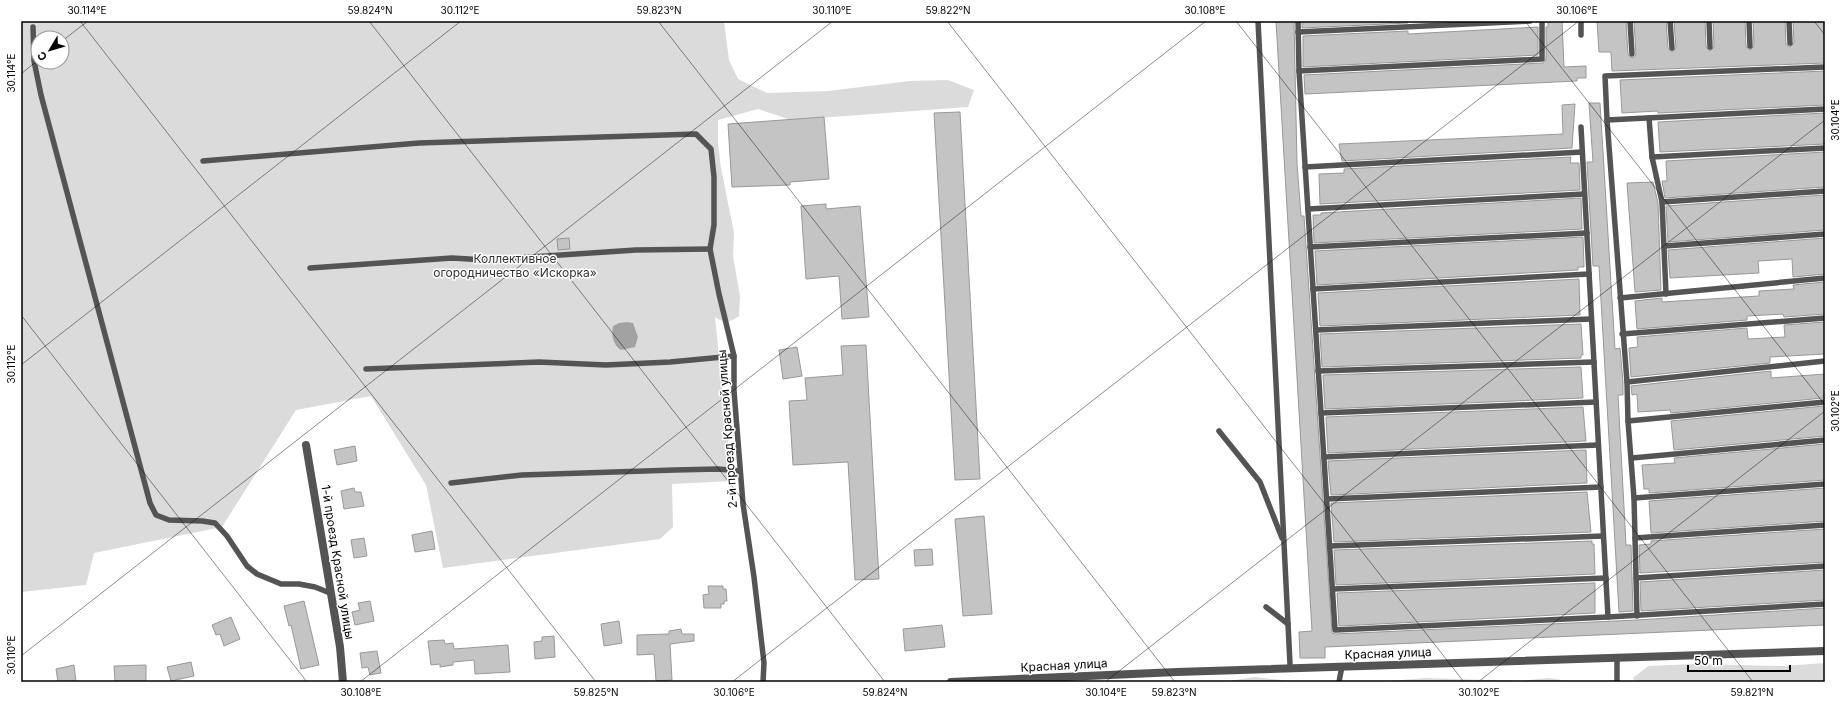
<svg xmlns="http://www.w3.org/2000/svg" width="1846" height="703" font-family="Inter,sans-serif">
	<rect width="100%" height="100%" fill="#fff"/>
	<!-- green -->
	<g fill="#dbdbdb" fill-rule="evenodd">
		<path d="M21 21H724L729 60 738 79 767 93 828 91 910 81 948 80 974 90 968 107 791 120 758 109 718 120V143L721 168 734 233 733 256 740 296 739 316C730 323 724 323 715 317L732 481 672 484 673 527 660 539 443 568 426 485 371 396 296 410 222 527 94 553 86 585 21 592ZM38 38H62V62H38Z"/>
		<path d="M1825 663V682H1635L1633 678 1648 666 1694 664 1783 666Z"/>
		<path d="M1255 677 1299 682H1222Z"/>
		<path d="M1426 678 1520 681 1549 678 1576 682H1377Z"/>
	</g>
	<!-- water -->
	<path fill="#a2a2a2" d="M627 322 633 323 638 337 635 347 621 350C613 345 611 335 613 326L619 323Z"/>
	<!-- building -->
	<g fill="#c4c4c4" stroke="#989898">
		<path d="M1276 21H1294L1297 164 1301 216H1304L1332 633 1335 634 1637 620 1825 608V625L1325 647V658H1300L1299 632 1312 631Z"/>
		<path d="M1302 21H1408V23L1302 28Z"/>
		<path d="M1548 21H1562L1564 67 1586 66V78H1577V81L1305 94 1304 75 1543 63 1546 59V27H1548Z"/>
		<path d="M1597 21H1626L1628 54 1632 58 1635 57 1636 54 1634 21H1666L1668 48 1672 52 1676 48 1674 21H1705L1706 47 1710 51 1714 47 1713 21H1745L1746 46 1750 50 1754 46 1753 21H1785L1786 44 1790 47 1794 43 1793 21H1824L1825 63 1612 71 1611 52H1599Z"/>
		<path d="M1538 27V55L1303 67V36L1408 31V34Z"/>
		<path d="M1825 71V105L1658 113V111L1622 113 1620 80Z"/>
		<path d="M1589 103H1600L1615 349 1620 348 1623 382V395H1618L1626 545H1631L1633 611 1619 612 1599 266H1593L1587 162H1593Z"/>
		<path d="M1575 104 1572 148 1342 161 1339 144 1563 134 1562 105Z"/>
		<path d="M960 112 980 479 955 480 934 113Z"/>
		<path d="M1825 113V144L1660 152 1658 122Z"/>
		<path d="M824 117 829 179 790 182V185L732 187 728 124Z"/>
		<path d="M1825 152V187L1665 198 1662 181H1667L1666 161Z"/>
		<path d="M1571 157 1570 163H1579L1580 190 1320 204 1319 174 1344 173V169Z"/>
		<path d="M1653 182 1658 203 1661 290 1635 292 1627 183Z"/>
		<path d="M1825 195V230L1668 242 1666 206Z"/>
		<path d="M1581 198 1582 229 1314 243 1313 215H1321V213Z"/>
		<path d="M826 204V209L860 206 869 317 842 319 839 276 806 279 801 206Z"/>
		<path d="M1583 237 1584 267H1578V270L1317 285 1315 251Z"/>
		<path d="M569 238 570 249 558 250 557 239Z"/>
		<path d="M1825 238V274L1793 277 1792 259 1758 261 1759 273 1670 278 1668 250Z"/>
		<path d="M1579 279 1580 315 1320 326 1318 293Z"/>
		<path d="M1825 282V314L1784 317 1783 314 1747 316V320L1637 329 1635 301 1662 298V302L1759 296V291L1794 289 1793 285Z"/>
		<path d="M1825 322V354L1770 357V363L1631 377 1629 348 1638 347 1637 337 1747 328 1748 339 1785 337 1784 325Z"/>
		<path d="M1581 324 1583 355H1581V358L1322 367 1320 334Z"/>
		<path d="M866 345 879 579 855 580 848 462 793 465 789 401 807 400 805 378 843 375 841 346Z"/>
		<path d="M797 347 802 376 783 379 779 350Z"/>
		<path d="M1581 367 1583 398 1325 409 1323 375Z"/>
		<path d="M1771 371V378L1825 374V394L1823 395V398L1671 413 1670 410 1638 412 1637 394 1632 395 1631 386Z"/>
		<path d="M1824 406 1825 436 1674 450 1671 421Z"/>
		<path d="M1583 407 1586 441 1328 453 1326 417Z"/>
		<path d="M1825 444V480L1649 493V489H1644L1642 465 1675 463 1674 458Z"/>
		<path d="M355 446 357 461 337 465 334 450Z"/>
		<path d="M1586 450 1587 483 1331 495 1328 461Z"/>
		<path d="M354 488 355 492H361L364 506 344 509 341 491Z"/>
		<path d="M1825 488V521L1651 533 1649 501Z"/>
		<path d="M1587 492 1591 532 1334 542 1331 503Z"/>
		<path d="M984 516 992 614 963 616 955 519Z"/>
		<path d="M1825 529V562L1640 573 1639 545 1651 544V541Z"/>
		<path d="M432 531 435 549 415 552 412 535Z"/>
		<path d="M364 538 367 556 354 558 351 540Z"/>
		<path d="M1592 541V544H1594L1595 574 1336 585 1334 550Z"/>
		<path d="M932 549 933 565 915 566 914 550Z"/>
		<path d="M1825 570V600L1641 611 1640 582Z"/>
		<path d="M1595 583V613L1339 626 1337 593Z"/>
		<path d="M708 586H723V589H726L727 601H724V604H721V608H704L703 595 709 594Z"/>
		<path d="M304 601 319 665 301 669 291 625 289 626 284 606Z"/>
		<path d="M370 601 374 621 355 625 352 612 360 610 358 603Z"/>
		<path d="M231 617 240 639 224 646 220 634 216 635 212 625Z"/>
		<path d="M619 621 622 643 604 646 601 624Z"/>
		<path d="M942 625 945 647 905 651 903 629Z"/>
		<path d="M681 629 682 634H694V641L670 644 672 680 656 681 654 654 637 655V635L669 634V631Z"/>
		<path d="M554 636 555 657 535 659 534 642 542 641V637Z"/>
		<path d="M444 640 445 644 453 643 454 649 508 645 510 672 475 674 474 660 453 662V665L440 667V664L431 665 428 641Z"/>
		<path d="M377 651 381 673 370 675 368 667 362 668 360 653Z"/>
		<path d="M191 662 194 676 171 681 167 667Z"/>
		<path d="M74 665 76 682H58L56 669Z"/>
		<path d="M146 665V682H115L114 666Z"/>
	</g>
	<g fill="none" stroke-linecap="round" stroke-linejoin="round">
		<!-- service -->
		<g stroke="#545454" stroke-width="5.5">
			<path d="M1258 21 1290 664"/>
			<path d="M1298 21 1299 71 1335 630 1608 617 1825 604"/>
			<path d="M1581 21V35"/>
			<path d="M1630 21 1632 54"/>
			<path d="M1670 21 1672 48"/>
			<path d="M1709 21 1710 47"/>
			<path d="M1749 21 1750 46"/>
			<path d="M1789 21 1790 43"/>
			<path d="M33 27 34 61 41 95 150 503 156 515 169 520 202 521 215 523 227 536 247 566 257 574 281 584H299L315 587 330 593"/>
			<path d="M1298 32 1530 21"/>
			<path d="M1299 71 1542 59V21"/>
			<path d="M1649 118 1652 157 1662 202 1666 294"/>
			<path d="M1607 120 1825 109"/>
			<path d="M1581 127 1608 617"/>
			<path d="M1652 157 1825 148"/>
			<path d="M203 161 419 143 696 134 711 149 714 177V225L710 249 719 294 734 356V391L743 504 754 577 764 663 763 682"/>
			<path d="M1305 167 1582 152"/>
			<path d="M1662 202 1825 191"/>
			<path d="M1308 209 1584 194"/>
			<path d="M1665 246 1825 234"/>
			<path d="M1310 247 1587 233"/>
			<path d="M310 268 452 258 486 260 636 250 710 249"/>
			<path d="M1313 289 1589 274"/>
			<path d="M1620 298 1825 278"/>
			<path d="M1316 330 1591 319"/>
			<path d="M1622 334 1825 318"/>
			<path d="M366 369 539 362 606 365 670 362 734 356"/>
			<path d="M1318 371 1594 362"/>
			<path d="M1627 382 1825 361"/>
			<path d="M1321 413 1596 402"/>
			<path d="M1628 421 1825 402"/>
			<path d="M1219 431 1260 482 1282 538"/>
			<path d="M1324 457 1598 445"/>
			<path d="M1632 458 1825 440"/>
			<path d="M451 483 522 475 675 470 718 469 740 471"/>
			<path d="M1634 498 1825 484"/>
			<path d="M1327 499 1601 487"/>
			<path d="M1635 538 1825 525"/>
			<path d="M1330 546 1603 536"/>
			<path d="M1636 578 1825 566"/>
			<path d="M1333 589 1606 578"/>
			<path d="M1266 607 1288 624"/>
			<path d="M1637 616 1634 498 1628 421 1627 382 1607 120 1605 76 1825 67"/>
			<path d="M1617 658V682"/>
			<path d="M1339 682 1342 666"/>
		</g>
		<!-- minor -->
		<g stroke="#545454" stroke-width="8">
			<path d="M306 445 340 647 343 682"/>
			<path d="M951 682 1177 672 1825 651"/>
		</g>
	</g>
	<!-- ticks -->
	<path fill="none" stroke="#000" stroke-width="1" stroke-opacity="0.45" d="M80 21 596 682M369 21 885 682M658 21 1175 682M947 21 1464 682M1236 21 1753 682M1525 21 1825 405M1814 21 1825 35M62 41 88 21M21 74 38 60M21 315 307 682M21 365 461 21M21 656 833 21M360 682 1206 21M732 682 1579 21M1105 682 1825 120M1478 682 1825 411"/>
	<g text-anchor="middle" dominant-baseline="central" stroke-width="3" stroke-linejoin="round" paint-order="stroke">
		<!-- park labels -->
		<g font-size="12" fill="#323232" stroke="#fff">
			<text x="515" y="258">Коллективное<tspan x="515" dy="14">огородничество «Искорка»</tspan></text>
		</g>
		<!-- street labels -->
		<g font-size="12" fill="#000" stroke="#fff">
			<text transform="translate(727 429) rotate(-94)">2-й проезд Красной улицы</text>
			<text transform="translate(338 562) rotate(81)">1-й проезд Красной улицы</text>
			<text transform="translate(1388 653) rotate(-2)">Красная улица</text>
			<text transform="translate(1064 665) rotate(-3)">Красная улица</text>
		</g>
	</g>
	<!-- border -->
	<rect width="1846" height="703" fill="none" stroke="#ffffff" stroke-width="44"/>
	<!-- north arrow -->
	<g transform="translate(50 50) rotate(232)"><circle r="19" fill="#ffffff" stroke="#999999"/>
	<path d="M0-3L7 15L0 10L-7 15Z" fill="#000000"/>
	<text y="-6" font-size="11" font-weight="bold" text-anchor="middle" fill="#000000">С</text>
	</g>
	<!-- scale -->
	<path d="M1688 665v6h102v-6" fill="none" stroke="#000000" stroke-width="2"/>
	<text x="1694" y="665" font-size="12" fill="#000000" stroke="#ffffff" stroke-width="3" paint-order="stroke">50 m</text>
	<rect x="22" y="22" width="1802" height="659" fill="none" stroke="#000" stroke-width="1.5"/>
	<g font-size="10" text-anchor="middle" fill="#000">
		<text x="87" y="14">30.114°E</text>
		<text x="370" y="14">59.824°N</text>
		<text x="460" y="14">30.112°E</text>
		<text x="659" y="14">59.823°N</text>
		<text x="832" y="14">30.110°E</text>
		<text x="948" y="14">59.822°N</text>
		<text x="1205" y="14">30.108°E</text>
		<text x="1577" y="14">30.106°E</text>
		<text transform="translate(11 73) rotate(-90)" y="4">30.114°E</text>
		<text transform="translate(1835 120) rotate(-90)" y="4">30.104°E</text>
		<text transform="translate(11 364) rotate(-90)" y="4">30.112°E</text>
		<text transform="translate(1835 411) rotate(-90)" y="4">30.102°E</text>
		<text transform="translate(11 655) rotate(-90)" y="4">30.110°E</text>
		<text x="361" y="696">30.108°E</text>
		<text x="596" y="696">59.825°N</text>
		<text x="734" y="696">30.106°E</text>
		<text x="885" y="696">59.824°N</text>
		<text x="1106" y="696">30.104°E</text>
		<text x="1174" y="696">59.823°N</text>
		<text x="1479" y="696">30.102°E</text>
		<text x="1752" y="696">59.821°N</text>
	</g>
</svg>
